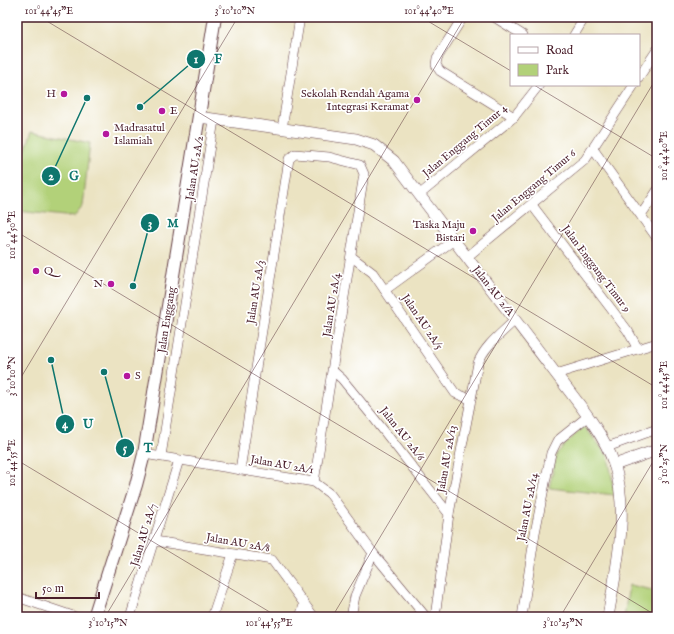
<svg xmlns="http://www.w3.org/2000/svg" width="674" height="634" font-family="'IM FELL English',serif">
	<rect width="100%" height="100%" fill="#fff"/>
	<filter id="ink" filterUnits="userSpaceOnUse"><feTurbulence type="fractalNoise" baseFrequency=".025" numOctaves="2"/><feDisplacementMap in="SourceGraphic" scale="8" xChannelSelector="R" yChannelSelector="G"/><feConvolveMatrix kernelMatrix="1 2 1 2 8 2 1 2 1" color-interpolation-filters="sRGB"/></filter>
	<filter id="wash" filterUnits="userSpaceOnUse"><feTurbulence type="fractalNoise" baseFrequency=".012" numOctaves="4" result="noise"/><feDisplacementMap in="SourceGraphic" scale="16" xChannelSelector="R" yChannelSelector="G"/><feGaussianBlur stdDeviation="0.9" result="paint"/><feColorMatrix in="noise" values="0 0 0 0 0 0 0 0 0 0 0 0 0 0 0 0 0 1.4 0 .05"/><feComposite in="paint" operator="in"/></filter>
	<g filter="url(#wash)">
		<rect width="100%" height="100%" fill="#ebe3c2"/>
		<!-- green -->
		<g fill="#b2d179" stroke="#7e7852">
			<path d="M32 131 90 143 83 206 74 217 17 211V174Z"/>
			<path d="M584 426 608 456 615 495 549 488 557 453Z"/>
			<path d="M629 585 657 591V617H624Z"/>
		</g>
	</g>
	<g filter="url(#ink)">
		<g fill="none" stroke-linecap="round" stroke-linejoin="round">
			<defs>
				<g id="minor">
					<path d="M463 17 437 58 436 65 440 71 514 117"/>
					<path d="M494 17 523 35"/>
					<path d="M574 35 585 17"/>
					<path d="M639 77 657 50"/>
					<path d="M282 129 300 17"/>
					<path d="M593 149 657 238"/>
					<path d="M419 195 514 117 539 85"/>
					<path d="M532 205 628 331 638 349"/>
					<path d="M641 215 657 191"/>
					<path d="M352 257 373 273 455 393 470 399"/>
					<path d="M467 257 585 160 634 85"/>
					<path d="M385 290 454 240"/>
					<path d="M333 371 342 379 373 417 449 514"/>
					<path d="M556 374 657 343"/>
					<path d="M607 447 657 429"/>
					<path d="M144 454 314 482 330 494 373 553 426 617"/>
					<path d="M161 456 214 120"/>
					<path d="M240 470 289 159 295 154 329 157 360 165 364 174 314 482"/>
					<path d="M155 541 272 560 314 617"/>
					<path d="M17 597 73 616"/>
					<path d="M130 617 179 460"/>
					<path d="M212 617 233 554"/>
					<path d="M300 617 304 605"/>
					<path d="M351 617 355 596 373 553"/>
					<path d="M435 617 449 514 478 363C485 345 502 333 515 320"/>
					<path d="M522 617 535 533 551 453 557 441 587 417"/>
				</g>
				<g id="tertiary">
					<path d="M199 117 356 139 374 145 394 161C445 230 498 297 550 366 570 393 604 432 614 464 630 513 616 568 608 617"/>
					<path d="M614 465 657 450"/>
				</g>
				<path id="secondary" d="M94 617 136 485 144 454 215 17"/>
			</defs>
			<!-- minor casing -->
			<use href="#minor" stroke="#623c42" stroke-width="10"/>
			<!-- tertiary casing -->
			<use href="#tertiary" stroke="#623c42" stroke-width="12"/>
			<!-- secondary casing -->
			<use href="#secondary" stroke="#623c42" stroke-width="14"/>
			<!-- minor -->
			<use href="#minor" stroke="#fff" stroke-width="9"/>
			<!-- tertiary -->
			<use href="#tertiary" stroke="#fff" stroke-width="11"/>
			<!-- secondary -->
			<use href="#secondary" stroke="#fff" stroke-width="12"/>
		</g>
	</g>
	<!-- ticks -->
	<path fill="none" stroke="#4a1f2b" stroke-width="1" stroke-opacity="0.45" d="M40 17 657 388M421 17 511 71M534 85 657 159M17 232 657 616M17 384 238 17M17 460 278 617M105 617 465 17M332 617 657 77M560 617 657 455"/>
	<!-- markers -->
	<g fill="#b5179e" stroke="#fff" stroke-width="1.5">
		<circle cx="64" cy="94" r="4"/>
		<circle cx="417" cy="100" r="4"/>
		<circle cx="162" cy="111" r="4"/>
		<circle cx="106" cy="134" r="4"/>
		<circle cx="473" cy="231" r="4"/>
		<circle cx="36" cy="271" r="4"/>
		<circle cx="111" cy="284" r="4"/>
		<circle cx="127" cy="376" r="4"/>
	</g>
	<g text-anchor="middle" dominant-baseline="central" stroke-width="3.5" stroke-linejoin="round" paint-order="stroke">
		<!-- poi labels -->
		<g font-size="11" fill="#4a1f2b" stroke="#fff" text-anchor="end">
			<text x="56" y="94">H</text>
			<text x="409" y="94">Sekolah Rendah Agama<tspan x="409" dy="13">Integrasi Keramat</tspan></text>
			<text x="170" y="111" text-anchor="start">E</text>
			<text x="114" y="128" text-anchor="start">Madrasatul<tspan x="114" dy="13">Islamiah</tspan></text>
			<text x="465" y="225">Taska Maju<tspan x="465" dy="13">Bistari</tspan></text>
			<text x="44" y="271" text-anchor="start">Q</text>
			<text x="103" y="284">N</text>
			<text x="135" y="376" text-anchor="start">S</text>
		</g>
		<!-- street labels -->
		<g font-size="11" fill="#4a1f2b" stroke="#fff">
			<text transform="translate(465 141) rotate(-40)">Jalan Enggang Timur 4</text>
			<text transform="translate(195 168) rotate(-81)">Jalan AU 2A/2</text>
			<text transform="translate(534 186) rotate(-40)">Jalan Enggang Timur 6</text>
			<text transform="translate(596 269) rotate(53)">Jalan Enggang Timur 9</text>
			<text transform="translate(493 291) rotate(52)">Jalan AU 2/A</text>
			<text transform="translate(256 292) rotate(-81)">Jalan AU 2A/3</text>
			<text transform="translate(332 305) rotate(-81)">Jalan AU 2A/4</text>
			<text transform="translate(167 320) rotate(-81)">Jalan Enggang</text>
			<text transform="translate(422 322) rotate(56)">Jalan AU 2A/5</text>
			<text transform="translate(402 434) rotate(52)">Jalan AU 2A/6</text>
			<text transform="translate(447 459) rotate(-80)">Jalan AU 2A/13</text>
			<text transform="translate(282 465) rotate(10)">Jalan AU 2A/1</text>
			<text transform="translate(528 507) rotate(-79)">Jalan AU 2A/14</text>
			<text transform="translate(144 535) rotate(-73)">Jalan AU 2A/7</text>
			<text transform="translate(238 543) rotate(10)">Jalan AU 2A/8</text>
		</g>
	</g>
	<!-- callouts -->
	<path fill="none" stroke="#0f766e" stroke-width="1.5" d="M140 107L196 59M87 98L51 176M133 286L150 223M51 360L65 424M104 372L125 448"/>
	<g fill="#0f766e" stroke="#fff" stroke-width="1.5">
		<circle cx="140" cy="107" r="4"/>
		<circle cx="87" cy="98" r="4"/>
		<circle cx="133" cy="286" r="4"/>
		<circle cx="51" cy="360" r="4"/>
		<circle cx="104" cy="372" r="4"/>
		<circle cx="196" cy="59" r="10"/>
		<circle cx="51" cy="176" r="10"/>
		<circle cx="150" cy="223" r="10"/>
		<circle cx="65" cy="424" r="10"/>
		<circle cx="125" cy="448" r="10"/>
	</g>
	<g font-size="12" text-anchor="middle" font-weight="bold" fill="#fff">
		<text x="196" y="63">1</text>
		<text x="51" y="180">2</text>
		<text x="150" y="227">3</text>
		<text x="65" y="428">4</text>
		<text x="125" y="452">5</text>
	</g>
	<g font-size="12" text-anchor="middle" font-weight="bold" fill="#0f766e" stroke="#fff" stroke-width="3.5" stroke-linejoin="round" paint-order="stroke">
		<text x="218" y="63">F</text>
		<text x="74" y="180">G</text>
		<text x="173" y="227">M</text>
		<text x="88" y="428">U</text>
		<text x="148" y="452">T</text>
	</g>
	<!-- margin -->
	<rect width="674" height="634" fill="none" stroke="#fff" stroke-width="44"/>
	<!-- legend -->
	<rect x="510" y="34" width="130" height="52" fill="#ffffff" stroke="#b7a5aa"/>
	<rect x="518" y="47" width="20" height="6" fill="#ffffff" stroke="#b7a5aa"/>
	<text x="546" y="54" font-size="12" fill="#4a1f2b">Road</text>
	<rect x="518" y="64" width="20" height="12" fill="#b2d179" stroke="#b7a5aa"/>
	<text x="546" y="74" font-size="12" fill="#4a1f2b">Park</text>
	<!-- scale -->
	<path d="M36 592v6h63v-6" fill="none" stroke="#4a1f2b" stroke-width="2"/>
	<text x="42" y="592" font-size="12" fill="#4a1f2b" stroke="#ffffff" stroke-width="3" paint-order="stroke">50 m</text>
	<rect x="22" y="22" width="630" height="590" fill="none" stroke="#4a1f2b" stroke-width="1.5"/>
	<g font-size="10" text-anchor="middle" fill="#4a1f2b">
		<text x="49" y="14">101°44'45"E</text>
		<text x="235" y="14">3°10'10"N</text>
		<text x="429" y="14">101°44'40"E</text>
		<text transform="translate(663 156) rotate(-90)" y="4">101°44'40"E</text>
		<text transform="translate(11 235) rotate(-90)" y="4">101°44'50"E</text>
		<text transform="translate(11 376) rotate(-90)" y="4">3°10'10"N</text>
		<text transform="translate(663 385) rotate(-90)" y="4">101°44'45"E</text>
		<text transform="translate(11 463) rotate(-90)" y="4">101°44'55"E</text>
		<text transform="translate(663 464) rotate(-90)" y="4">3°10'25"N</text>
		<text x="108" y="626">3°10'15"N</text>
		<text x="269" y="626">101°44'55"E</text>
		<text x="563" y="626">3°10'25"N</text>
	</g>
</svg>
